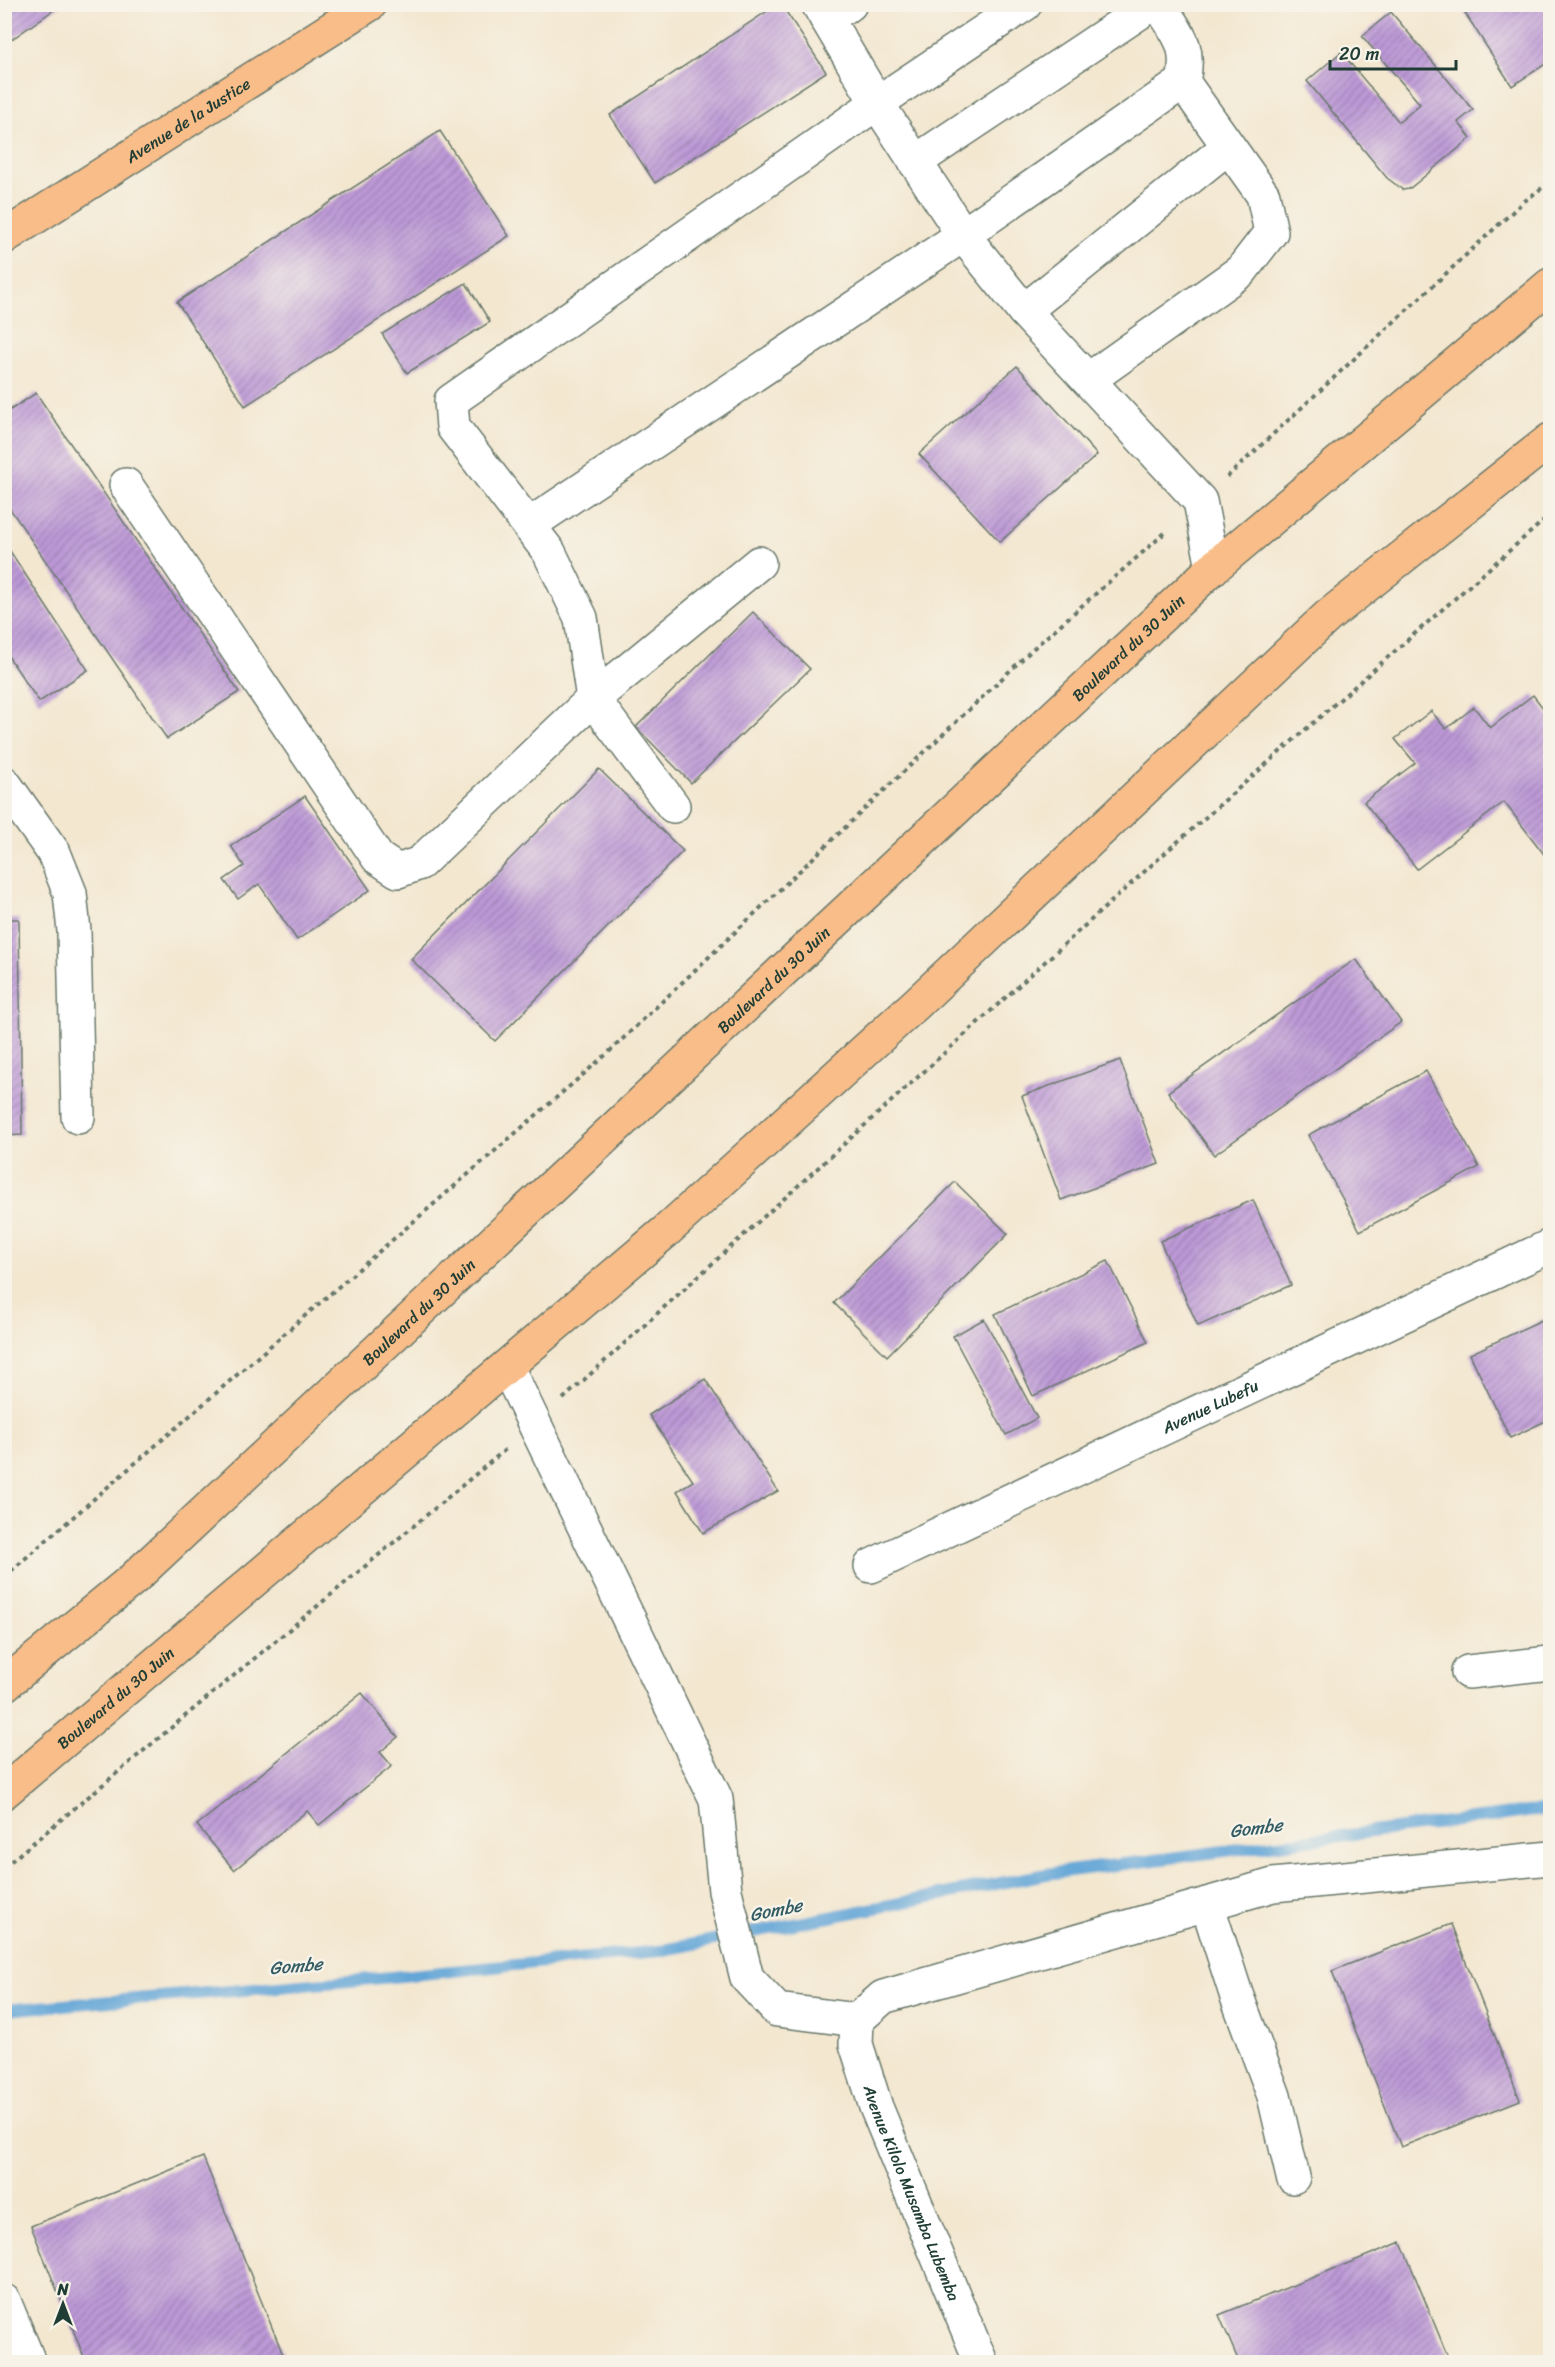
<svg xmlns="http://www.w3.org/2000/svg" width="1555" height="2367" font-family="Sriracha,sans-serif">
	<defs>
		<pattern id="building-hatch" width="6" height="6" patternUnits="userSpaceOnUse" patternTransform="scale(1.5)"><rect width="6" height="6" fill="#bd99d7"/><path d="M-1 1l2-2M0 6l6-6M5 7l2-2" fill="none" stroke="#997eaf"/></pattern>
	</defs>
	<rect width="100%" height="100%" fill="#f7f3e8"/>
	<filter id="ink" filterUnits="userSpaceOnUse"><feTurbulence type="fractalNoise" baseFrequency=".0167" numOctaves="2"/><feDisplacementMap in="SourceGraphic" scale="12" xChannelSelector="R" yChannelSelector="G"/><feConvolveMatrix kernelMatrix="1 2 1 2 8 2 1 2 1" color-interpolation-filters="sRGB"/></filter>
	<filter id="wash" filterUnits="userSpaceOnUse"><feTurbulence type="fractalNoise" baseFrequency=".008" numOctaves="4" result="noise"/><feDisplacementMap in="SourceGraphic" scale="24" xChannelSelector="R" yChannelSelector="G"/><feGaussianBlur stdDeviation="1.35" result="paint"/><feColorMatrix in="noise" values="0 0 0 0 0 0 0 0 0 0 0 0 0 0 0 0 0 1.4 0 .05"/><feComposite in="paint" operator="in"/></filter>
	<g filter="url(#wash)">
		<rect width="100%" height="100%" fill="#f3e7d0"/>
		<g fill="none" stroke-linecap="round" stroke-linejoin="round">
			<!-- stream -->
			<path stroke="#63a6d7" stroke-width="12" d="M4 2010 350 1981 659 1951 1046 1874 1550 1809"/>
		</g>
		<g id="blocks">
			<!-- building -->
			<g fill="url(#building-hatch)">
				<path d="M5 4H62L5 44Z"/>
				<path d="M778 4H781L826 72 655 183 610 115Z"/>
				<path d="M1471 4H1550V61L1512 86 1463 10Z"/>
				<path d="M1391 12 1473 110 1458 122 1471 138 1409 189 1403 190 1387 178 1307 81 1341 52 1399 122 1420 104 1362 36Z"/>
				<path d="M440 131 509 236 245 406 177 302Z"/>
				<path d="M466 283 490 322 407 373 382 334Z"/>
				<path d="M1017 366 1097 455 1000 542 919 454Z"/>
				<path d="M36 393 239 692 167 739 4 500V414Z"/>
				<path d="M4 542 88 670 39 702 4 650Z"/>
				<path d="M753 612 810 669 691 783 636 727Z"/>
				<path d="M1533 695 1550 717V862L1504 802 1417 869 1364 802 1415 763 1395 739 1431 711 1446 729 1474 707 1490 728Z"/>
				<path d="M599 769 683 851 495 1041 411 959Z"/>
				<path d="M305 796 370 890 297 940 259 884 238 899 224 880 244 866 231 846Z"/>
				<path d="M4 919H19L22 1135 4 1136Z"/>
				<path d="M1356 959 1401 1022 1214 1155 1168 1092Z"/>
				<path d="M1120 1060 1159 1164 1061 1200 1022 1096Z"/>
				<path d="M1426 1071 1479 1167 1360 1231 1308 1135Z"/>
				<path d="M955 1182 1008 1234 887 1356 834 1303Z"/>
				<path d="M1253 1200 1291 1285 1198 1326 1160 1241Z"/>
				<path d="M1108 1261 1148 1342 1033 1396 995 1314Z"/>
				<path d="M1550 1316V1419L1510 1438 1470 1354Z"/>
				<path d="M984 1319 1037 1418 1006 1435 953 1336Z"/>
				<path d="M705 1379 778 1491 703 1533 677 1491 693 1481 649 1415Z"/>
				<path d="M362 1693 398 1737 380 1752 392 1766 319 1825 307 1811 234 1870 197 1825Z"/>
				<path d="M1451 1924 1520 2100 1401 2147 1332 1971Z"/>
				<path d="M203 2157 286 2362H86L31 2226Z"/>
				<path d="M1401 2242 1450 2362H1239L1219 2315Z"/>
			</g>
		</g>
	</g>
	<g filter="url(#ink)">
		<use href="#blocks" fill-opacity="0" stroke="#69786b" stroke-width="1.5"/>
		<g fill="none" stroke-linecap="round" stroke-linejoin="round">
			<defs>
				<g id="minor">
					<path d="M818 4 877 103 963 235 1024 311 1200 501 1213 568"/>
					<path d="M826 18 850 4"/>
					<path d="M915 162 1152 4"/>
					<path d="M1024 311 1228 147"/>
					<path d="M1088 380 1241 271 1271 232 1263 195 1183 82"/>
					<path d="M126 485 378 858 398 871 420 863 593 699 759 563"/>
					<path d="M529 525 963 235 1183 82C1191 44 1178 35 1159 4"/>
					<path d="M4 783 54 853 70 893 74 931 78 1117"/>
					<path d="M673 806 593 699 581 618 549 552 453 427 451 401 877 103 1025 4"/>
					<path d="M507 1367 716 1799 725 1891 747 1978 777 2010 857 2020 883 1997 1273 1885 1550 1858"/>
					<path id="s1" d="M871 1566 1550 1246"/>
					<path d="M1468 1672 1550 1663"/>
					<path d="M1207 1904 1236 1994 1274 2096 1293 2177"/>
					<path id="s2" d="M857 2020 856 2044 876 2107 981 2362"/>
					<path d="M4 2301 29 2362"/>
				</g>
				<g id="major">
					<path id="s3" d="M4 237 370 4"/>
					<path id="s4" d="M4 1685 133 1579 1213 568 1550 285"/>
					<path id="s5" d="M4 1792 665 1232 916 1004 1328 616 1550 440"/>
				</g>
			</defs>
			<!-- minor casing -->
			<use href="#minor" stroke="#69786b" stroke-width="36"/>
			<!-- major casing -->
			<use href="#major" stroke="#69786b" stroke-width="36"/>
			<!-- path -->
			<g stroke="#69786b" stroke-width="4" stroke-dasharray="4.5 4.5" stroke-linecap="butt">
				<path d="M1227 477 1522 203 1550 182"/>
				<path d="M563 1399 1166 852 1550 515"/>
				<path d="M4 1577 609 1052 1036 646 1166 532"/>
				<path d="M4 1867 506 1449"/>
			</g>
			<!-- minor -->
			<use href="#minor" stroke="#fff" stroke-width="33"/>
			<!-- major -->
			<use href="#major" stroke="#f8bd89" stroke-width="33"/>
		</g>
	</g>
	<g text-anchor="middle" dominant-baseline="central" stroke-width="5" stroke-linejoin="round" paint-order="stroke">
		<!-- street labels -->
		<g font-size="16" fill="#1f3d34" stroke="#f7f3e8">
			<text stroke="none"><textPath href="#s3" startOffset="218">Avenue de la Justice</textPath></text>
			<text stroke="none"><textPath href="#s4" startOffset="1530">Boulevard du 30 Juin</textPath></text>
			<text stroke="none"><textPath href="#s4" startOffset="1044">Boulevard du 30 Juin</textPath></text>
			<text stroke="none"><textPath href="#s4" startOffset="558">Boulevard du 30 Juin</textPath></text>
			<text stroke="none"><textPath href="#s1" startOffset="375">Avenue Lubefu</textPath></text>
			<text stroke="none"><textPath href="#s5" startOffset="146">Boulevard du 30 Juin</textPath></text>
			<text stroke="none"><textPath href="#s2" startOffset="183">Avenue Kilolo Musamba Lubemba</textPath></text>
		</g>
		<!-- water labels -->
		<g font-size="18" font-style="italic" fill="#335c65" stroke="#f7f3e8">
			<text transform="translate(1256 1828) rotate(-7)">Gombe</text>
			<text transform="translate(776 1910) rotate(-11)">Gombe</text>
			<text transform="translate(296 1966) rotate(-5)">Gombe</text>
		</g>
	</g>
	<!-- margin -->
	<rect width="1555" height="2367" fill="none" stroke="#f7f3e8" stroke-width="24"/>
	<!-- north arrow -->
	<g transform="translate(63 2304)" stroke="#f7f3e8" stroke-width="4.5" paint-order="stroke">
	<path d="M0-4.5L10 22L0 15L-10 22Z" fill="#1f3d34"/>
	<text y="-9" font-size="16" font-weight="bold" text-anchor="middle" fill="#1f3d34">N</text>
	</g>
	<!-- scale -->
	<path d="M1330 60v9h126v-9" fill="none" stroke="#1f3d34" stroke-width="3"/>
	<text x="1339" y="60" font-size="18" fill="#1f3d34" stroke="#f7f3e8" stroke-width="4.5" paint-order="stroke">20 m</text>
</svg>
